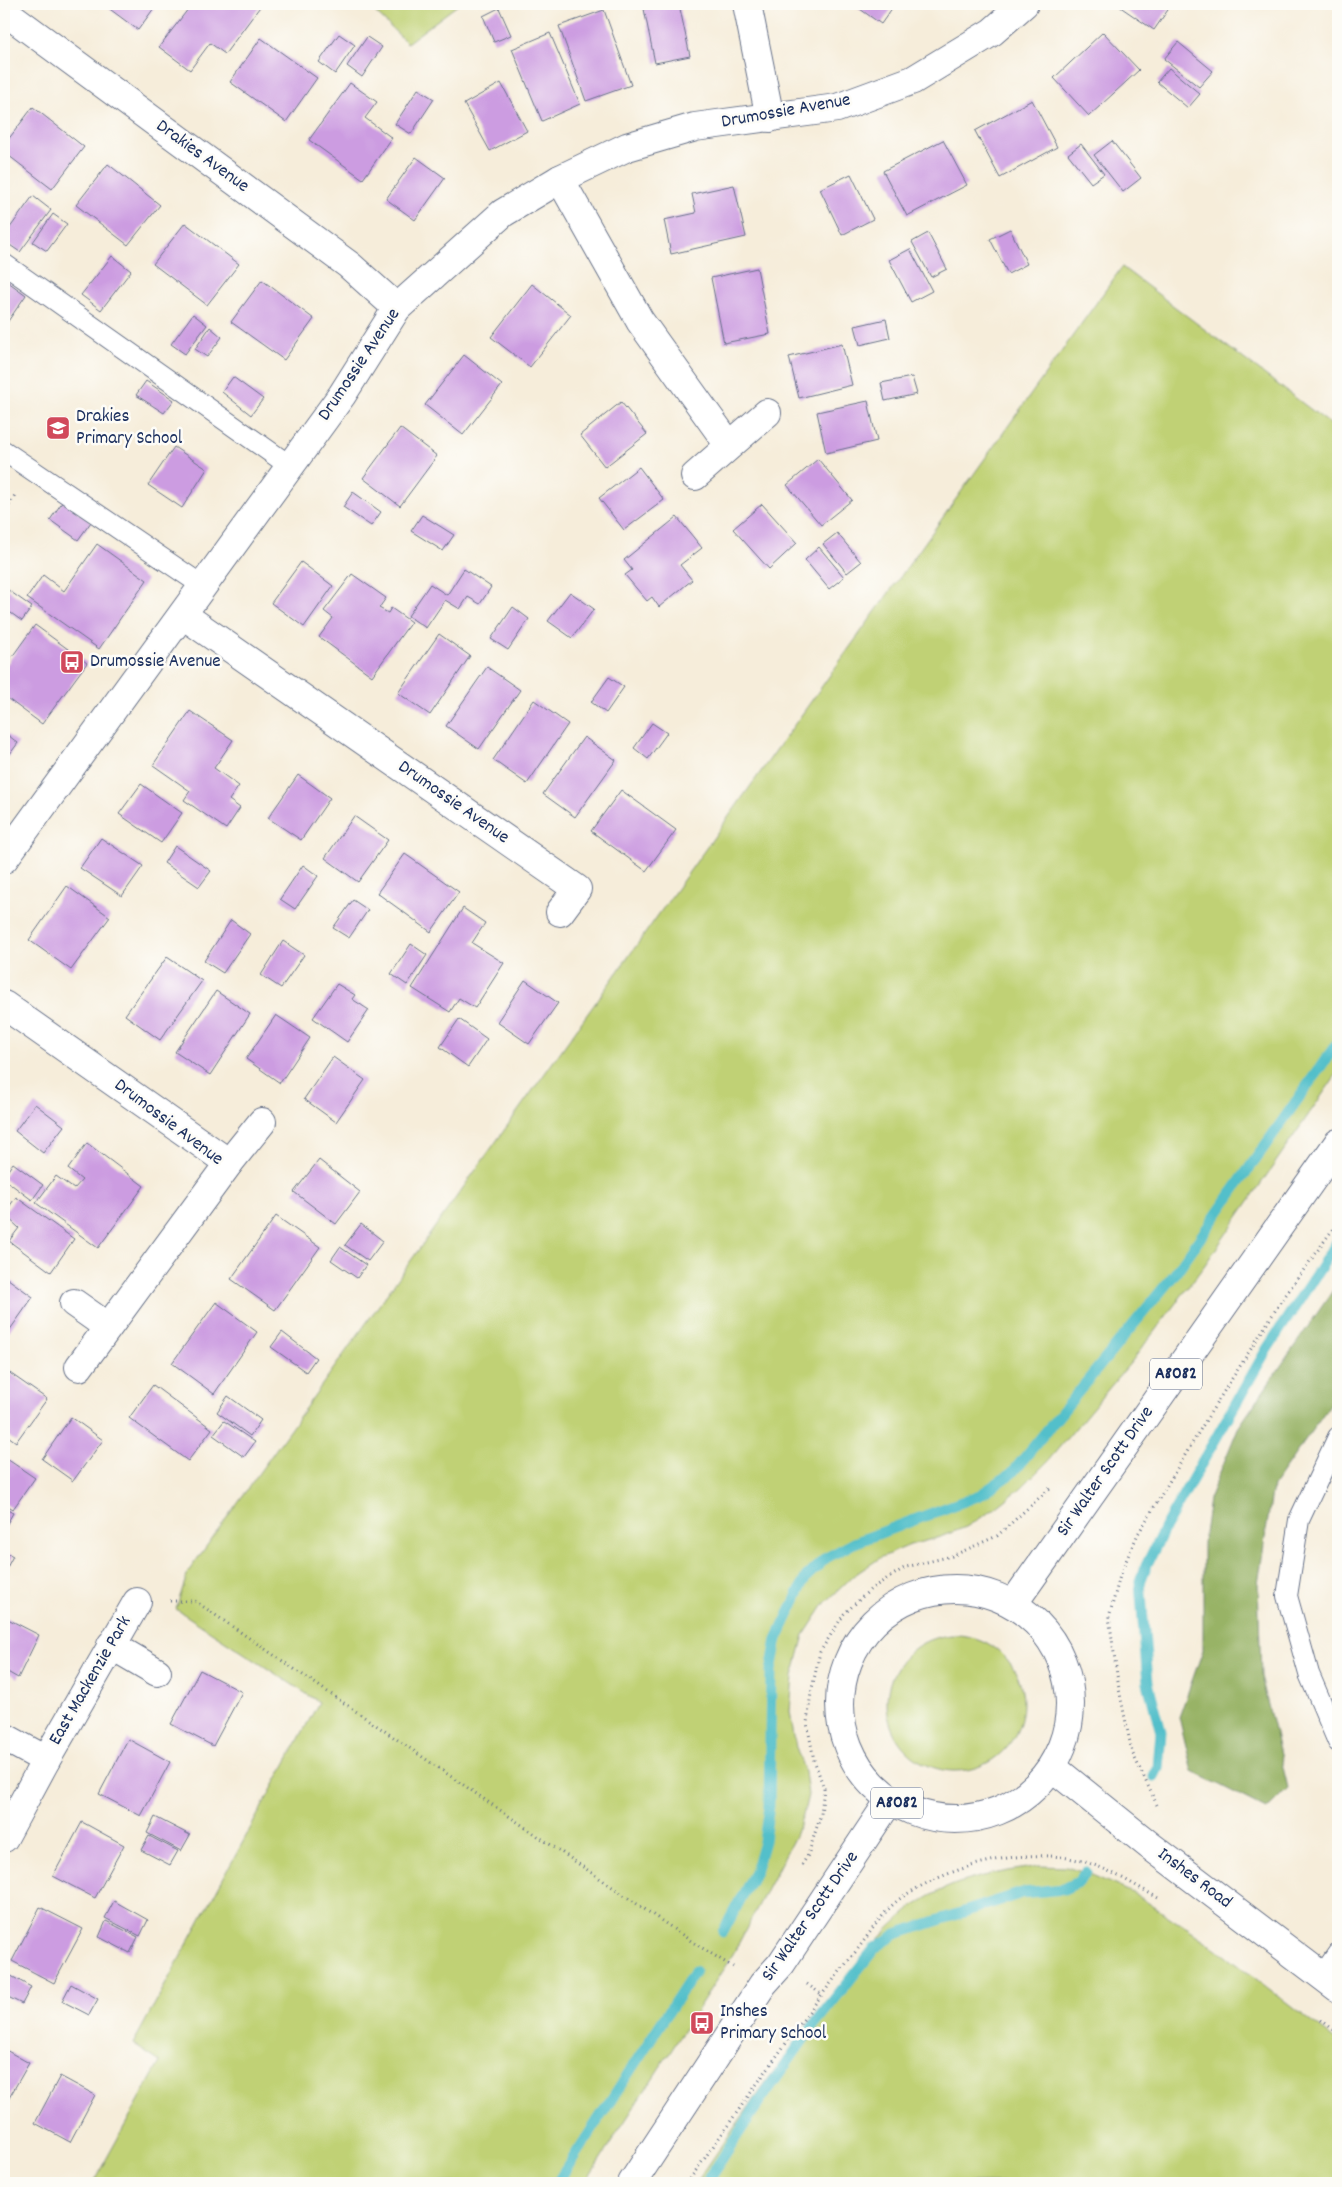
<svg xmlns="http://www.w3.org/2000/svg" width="1342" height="2187" font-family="Dekko,sans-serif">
	<rect width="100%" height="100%" fill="#fdfcf7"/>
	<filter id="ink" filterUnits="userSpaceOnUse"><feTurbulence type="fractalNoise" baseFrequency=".02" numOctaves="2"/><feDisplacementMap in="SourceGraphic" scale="10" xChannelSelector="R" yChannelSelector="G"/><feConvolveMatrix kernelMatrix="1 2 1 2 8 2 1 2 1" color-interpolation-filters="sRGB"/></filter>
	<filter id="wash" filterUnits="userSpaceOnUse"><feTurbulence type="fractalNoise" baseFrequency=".0096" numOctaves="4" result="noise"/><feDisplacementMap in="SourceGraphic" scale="20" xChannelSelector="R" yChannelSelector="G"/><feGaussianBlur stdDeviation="1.12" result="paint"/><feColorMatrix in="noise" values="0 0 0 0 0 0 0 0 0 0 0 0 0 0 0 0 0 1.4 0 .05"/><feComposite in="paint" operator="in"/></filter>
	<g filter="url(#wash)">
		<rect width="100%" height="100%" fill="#f6edda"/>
		<!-- green -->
		<g fill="#c0d174" stroke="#6e8069">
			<path d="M367 4H459L407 43Z"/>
			<path d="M1122 267 1338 430V1072L1204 1266 1132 1361 1047 1462 1021 1488 993 1510 966 1527 940 1537 910 1545 880 1558 853 1576 825 1603 804 1635 793 1676 790 1711 796 1748 805 1772 808 1795 804 1812 795 1836 733 1954 585 2183H93L160 2062 133 2044 319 1702 176 1609 188 1572Z"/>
			<circle cx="955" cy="1703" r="68"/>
			<path d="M1039 1866 1066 1867 1092 1875 1135 1894 1216 1948 1338 2042V2183H696C741 2117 787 2052 837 1990 865 1954 894 1914 936 1893 968 1876 1004 1872 1039 1866Z"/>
		</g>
		<!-- forest -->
		<path fill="#98b366" stroke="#5a7162" d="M1338 1283V1393L1273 1486 1258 1584 1261 1676 1288 1788 1267 1809 1192 1771 1179 1717 1203 1650V1541L1209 1499 1238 1428Z"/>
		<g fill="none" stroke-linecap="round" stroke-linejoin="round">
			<!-- stream -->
			<g stroke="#52bfca" stroke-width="11">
				<path d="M1154 1776 1158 1768 1161 1732 1148 1683 1140 1582 1146 1566 1165 1527 1267 1349 1338 1241"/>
				<path d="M723 1932 755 1872 764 1841 769 1806 771 1671 777 1639 806 1577 826 1558 854 1543 980 1495 1012 1473 1174 1275 1338 1042"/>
				<path d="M557 2183 695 1971"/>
				<path d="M706 2183 754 2110 810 2030 875 1948 896 1934 1022 1893 1064 1889 1078 1882 1086 1872"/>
			</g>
		</g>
		<g id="blocks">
			<!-- building -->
			<g fill="#cc9ce1">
				<path d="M103 4H157L138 30Z"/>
				<path d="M192 4H262L225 54 210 43 190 70 159 47Z"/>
				<path d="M643 4H679L690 56 655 63Z"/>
				<path d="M853 4H895L881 24Z"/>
				<path d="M1116 4H1172L1154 30Z"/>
				<path d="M499 8 511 35 494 42 483 16Z"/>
				<path d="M604 10 631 85 586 101 559 26Z"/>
				<path d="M1103 32 1139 70 1089 116 1054 78Z"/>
				<path d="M550 33 580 104 542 121 512 49Z"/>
				<path d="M339 34 355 45 335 74 319 62Z"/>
				<path d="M367 37 382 47 362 77 347 66Z"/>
				<path d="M261 38 317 78 286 122 230 82Z"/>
				<path d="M1178 42 1213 71 1199 87 1164 59Z"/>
				<path d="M1169 68 1200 94 1188 108 1157 82Z"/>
				<path d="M350 83 377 102 365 118 392 138 363 179 309 140Z"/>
				<path d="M501 83 527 131 490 151 464 104Z"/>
				<path d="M418 89 434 99 411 134 395 124Z"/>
				<path d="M1032 100 1057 147 1000 178 975 131Z"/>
				<path d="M33 107 84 147 52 189 4 152V145Z"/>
				<path d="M943 140 967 185 907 216 883 171Z"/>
				<path d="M1112 141 1141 178 1123 192 1094 155Z"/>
				<path d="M1081 144 1104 174 1091 183 1068 154Z"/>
				<path d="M416 157 445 178 415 220 386 199Z"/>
				<path d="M108 164 160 205 128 245 76 205Z"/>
				<path d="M851 174 873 219 842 235 820 189Z"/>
				<path d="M734 185 746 237 671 254 664 220 696 213 692 194Z"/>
				<path d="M33 196 51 210 20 252 4 241V236Z"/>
				<path d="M53 214 67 224 47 251 33 242Z"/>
				<path d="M185 223 239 264 207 305 153 264Z"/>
				<path d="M1010 229 1027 264 1008 274 990 239Z"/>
				<path d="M928 233 947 269 931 277 912 242Z"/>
				<path d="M910 249 932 291 911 302 889 260Z"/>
				<path d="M112 256 131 271 101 310 81 295Z"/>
				<path d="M757 268 770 334 724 343 711 278Z"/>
				<path d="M4 279 26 295 4 327Z"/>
				<path d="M262 280 314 319 284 360 231 322Z"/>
				<path d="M532 284 571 315 530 367 491 337Z"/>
				<path d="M193 314 207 325 185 354 171 344Z"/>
				<path d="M886 319 890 338 860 345 855 326Z"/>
				<path d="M210 327 222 337 207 357 195 349Z"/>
				<path d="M842 344 852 385 799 398 789 357Z"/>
				<path d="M464 355 502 385 463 435 425 405Z"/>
				<path d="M233 377 263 399 251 415 222 392Z"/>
				<path d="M912 377 917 394 885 401 881 383Z"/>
				<path d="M146 381 174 400 164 413 136 395Z"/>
				<path d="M868 401 877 441 826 453 817 412Z"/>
				<path d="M621 402 647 434 605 467 580 435Z"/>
				<path d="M400 428 437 456 400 506 363 478Z"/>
				<path d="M174 447 207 469 182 508 148 485Z"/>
				<path d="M818 459 852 500 821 525 787 485Z"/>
				<path d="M639 467 664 500 624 530 599 498Z"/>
				<path d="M353 492 381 512 371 526 343 507Z"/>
				<path d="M63 501 91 522 78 540 50 520Z"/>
				<path d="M762 504 797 543 769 569 733 529Z"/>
				<path d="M422 515 454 535 443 551 411 531Z"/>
				<path d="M677 517 702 548 680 565 692 580 659 607 652 597 647 601 625 575 632 570 624 560Z"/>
				<path d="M837 533 861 562 847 573 823 544Z"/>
				<path d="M97 544 147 580 99 649 27 598 43 575 64 591Z"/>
				<path d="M819 547 844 577 829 589 805 560Z"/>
				<path d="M301 562 333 586 304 627 271 603Z"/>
				<path d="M464 569 491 587 480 604 468 597 460 609 445 600 426 628 408 616 430 584 447 595Z"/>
				<path d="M352 574 386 598 379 608 388 613 391 608 411 622 372 676 319 637 333 618 324 611Z"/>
				<path d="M4 587 32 607 22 621 4 608Z"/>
				<path d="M570 592 594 609 572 638 548 621Z"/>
				<path d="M513 607 529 619 508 650 491 639Z"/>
				<path d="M35 625 87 663 42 724 4 696V668Z"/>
				<path d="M439 634 470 656 430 715 398 693Z"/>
				<path d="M487 667 520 690 479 749 446 726Z"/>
				<path d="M609 677 624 687 606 713 591 702Z"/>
				<path d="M534 700 568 724 527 784 493 760Z"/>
				<path d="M190 711 233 740 214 768 239 786 229 800 240 808 226 829 184 800 190 791 153 765Z"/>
				<path d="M652 723 667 733 648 759 634 748Z"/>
				<path d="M4 732 18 743 4 762Z"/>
				<path d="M584 737 616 760 575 817 543 794Z"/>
				<path d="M298 775 330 798 301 840 268 818Z"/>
				<path d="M141 784 182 813 161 843 119 814Z"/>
				<path d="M621 790 676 830 646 871 591 831Z"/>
				<path d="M354 816 388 840 358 882 325 858Z"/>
				<path d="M101 838 143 866 122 896 80 868Z"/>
				<path d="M175 846 211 871 199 887 164 863Z"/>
				<path d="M405 854 459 892 431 932 377 893Z"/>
				<path d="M303 865 318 876 295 909 280 899Z"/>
				<path d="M67 886 110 917 71 970 29 940Z"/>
				<path d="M353 900 368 910 349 938 333 928Z"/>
				<path d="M463 908 485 923 472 943 504 963 475 1008 459 998 450 1012 412 988Z"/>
				<path d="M231 920 250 934 223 973 204 961Z"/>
				<path d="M283 941 304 955 281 988 261 975Z"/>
				<path d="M411 944 427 955 407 985 391 974Z"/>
				<path d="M167 957 202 981 160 1040 125 1015Z"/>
				<path d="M525 980 558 1003 529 1044 497 1022Z"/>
				<path d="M337 984 355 995 352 999 369 1010 347 1042 313 1018Z"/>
				<path d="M216 991 250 1014 210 1075 175 1052Z"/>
				<path d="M276 1015 310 1038 280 1083 246 1059Z"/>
				<path d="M459 1019 487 1039 468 1067 440 1047Z"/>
				<path d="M333 1057 365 1080 336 1122 304 1099Z"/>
				<path d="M35 1104 64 1126 43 1153 15 1131Z"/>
				<path d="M87 1143 144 1186 98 1248 36 1203 56 1176 74 1189 82 1180 68 1169Z"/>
				<path d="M319 1160 360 1192 336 1224 294 1192Z"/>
				<path d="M13 1163 43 1185 32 1200 4 1179V1176Z"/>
				<path d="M16 1197 74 1239 51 1272 9 1241 19 1228 4 1214Z"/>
				<path d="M276 1216 320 1247 275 1310 231 1279Z"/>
				<path d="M361 1224 383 1241 368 1261 345 1245Z"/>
				<path d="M340 1247 366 1265 357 1278 331 1260Z"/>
				<path d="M4 1276 33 1297 9 1331 4 1327Z"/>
				<path d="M216 1302 257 1332 214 1394 172 1363Z"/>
				<path d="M282 1332 316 1358 306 1372 271 1347Z"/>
				<path d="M4 1369 47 1399 16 1442 4 1433Z"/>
				<path d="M153 1385 212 1429 188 1461 129 1418Z"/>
				<path d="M228 1396 261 1420 250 1436 217 1412Z"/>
				<path d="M71 1417 103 1440 73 1481 42 1459Z"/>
				<path d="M224 1421 255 1442 244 1457 213 1435Z"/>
				<path d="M4 1457 35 1478 13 1509 4 1503Z"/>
				<path d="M4 1508 13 1513 4 1529Z"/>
				<path d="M4 1551 13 1556 4 1573Z"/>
				<path d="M4 1617 39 1635 18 1678 4 1670Z"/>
				<path d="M200 1670 242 1692 213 1746 171 1724Z"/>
				<path d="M128 1739 170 1762 141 1816 99 1794Z"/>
				<path d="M155 1817 190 1835 181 1851 147 1833Z"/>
				<path d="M82 1822 124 1845 95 1898 53 1876Z"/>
				<path d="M149 1836 178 1851 170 1865 141 1850Z"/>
				<path d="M114 1901 148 1920 140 1936 105 1918Z"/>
				<path d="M40 1907 83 1929 54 1983 12 1961Z"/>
				<path d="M106 1921 138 1937 130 1953 99 1937Z"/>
				<path d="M4 1972 31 1987 22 2004 4 1995Z"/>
				<path d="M71 1984 98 1999 89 2015 62 2001Z"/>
				<path d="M4 2049 29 2063 5 2105 4 2104Z"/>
				<path d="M60 2076 95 2095 70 2142 35 2123Z"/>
			</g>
		</g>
	</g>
	<g filter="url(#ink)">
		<use href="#blocks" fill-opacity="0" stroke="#687289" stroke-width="1"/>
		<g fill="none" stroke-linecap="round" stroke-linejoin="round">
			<defs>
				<g id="lane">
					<path d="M4 264 290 466"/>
					<path d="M4 451 203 586"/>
					<path d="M1338 1437 1299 1520 1287 1596 1309 1674 1338 1742"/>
					<path d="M1322 1976 1338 1953"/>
				</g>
				<g id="street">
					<path d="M747 4 770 118"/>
					<path d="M4 11 349 265 397 308"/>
					<path d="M560 179 640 321 729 445"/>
					<path d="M695 476 767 413"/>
					<path d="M183 615 577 889 560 912"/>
					<path d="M4 859 342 395 397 308 503 213 560 179 627 147 695 127 837 108 913 80 992 32 1024 4"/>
					<path d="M4 1005 229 1163 79 1367"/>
					<path d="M229 1163 262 1122"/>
					<path d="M74 1303 108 1327"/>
					<path d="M111 1645 157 1672"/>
					<path d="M4 1737 46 1760"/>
					<path d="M4 1838 46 1760 137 1602"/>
				</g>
				<path id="secondary" d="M1052 1767 1149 1845 1338 1988"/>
				<g id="primary">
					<circle cx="955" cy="1704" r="115"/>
					<path d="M1013 1604 1338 1143"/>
					<path d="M632 2183 763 1984 781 1964 890 1800"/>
				</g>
			</defs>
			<!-- lane casing -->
			<use href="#lane" stroke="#687289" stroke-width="22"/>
			<!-- street casing -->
			<use href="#street" stroke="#687289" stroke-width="30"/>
			<!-- secondary casing -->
			<use href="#secondary" stroke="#687289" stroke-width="30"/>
			<!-- primary casing -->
			<use href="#primary" stroke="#687289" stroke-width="30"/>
			<!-- path -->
			<g stroke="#687289" stroke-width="3" stroke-dasharray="1 4" stroke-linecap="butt">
				<path d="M4 514 15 495"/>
				<path d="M170 1601H195L694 1943 733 1967"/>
				<path d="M1157 1805 1132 1752 1119 1689 1109 1617 1121 1572 1138 1534 1209 1415 1280 1303 1338 1222"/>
				<path d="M802 1865 808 1855 821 1814 824 1788 814 1760 807 1723 811 1693 820 1652 844 1614 872 1588 906 1567 952 1556 997 1536 1050 1488"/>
				<path d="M807 1984 821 1994"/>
				<path d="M1321 2020 1338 2033"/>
				<path d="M687 2183C743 2105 796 2025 857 1950 871 1932 886 1906 907 1894 955 1865 1022 1847 1078 1860 1107 1867 1134 1885 1160 1899"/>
			</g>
			<!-- lane -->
			<use href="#lane" stroke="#fff" stroke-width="20"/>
			<!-- street -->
			<use href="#street" stroke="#fff" stroke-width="28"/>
			<!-- secondary -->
			<use href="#secondary" stroke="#fff" stroke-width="28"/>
			<!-- primary -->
			<use href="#primary" stroke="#fff" stroke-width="28"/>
		</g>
	</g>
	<!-- icons -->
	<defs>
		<symbol id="school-square" viewBox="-11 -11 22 22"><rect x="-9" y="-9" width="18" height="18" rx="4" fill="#d1495b" stroke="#fdfcf7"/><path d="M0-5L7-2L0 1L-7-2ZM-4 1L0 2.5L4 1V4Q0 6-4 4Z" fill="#fff"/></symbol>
		<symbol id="bus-square" viewBox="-11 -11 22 22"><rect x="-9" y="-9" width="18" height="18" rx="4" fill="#d1495b" stroke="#fdfcf7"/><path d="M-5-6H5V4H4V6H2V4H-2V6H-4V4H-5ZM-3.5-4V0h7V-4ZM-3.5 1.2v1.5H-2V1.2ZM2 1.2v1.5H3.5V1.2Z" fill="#fff"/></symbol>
	</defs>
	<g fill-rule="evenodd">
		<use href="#school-square" x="44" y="414" width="28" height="28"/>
		<use href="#bus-square" x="58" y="648" width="28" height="28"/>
		<use href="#bus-square" x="688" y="2009" width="28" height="28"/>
	</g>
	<g text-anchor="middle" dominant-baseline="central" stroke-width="5" stroke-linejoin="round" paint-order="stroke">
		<!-- shield labels -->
		<g fill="#fdfcf7" stroke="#5f6c8c" stroke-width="1">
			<rect x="1150" y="1358.5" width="52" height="31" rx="4"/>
			<rect x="871" y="1787.5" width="52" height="31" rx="4"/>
		</g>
		<g font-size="18" font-weight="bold" fill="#1b2f5e">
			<text x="1176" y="1374">A8082</text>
			<text x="897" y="1803">A8082</text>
		</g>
		<!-- street labels -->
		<g font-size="19" fill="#1b2f5e" stroke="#fdfcf7">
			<text transform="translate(786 112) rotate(-10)">Drumossie Avenue</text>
			<text transform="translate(202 157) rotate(36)">Drakies Avenue</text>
			<text transform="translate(360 365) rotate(-56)">Drumossie Avenue</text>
			<text transform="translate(453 803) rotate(35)">Drumossie Avenue</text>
			<text transform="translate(168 1123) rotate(37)">Drumossie Avenue</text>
			<text transform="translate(1106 1472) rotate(-55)">Sir Walter Scott Drive</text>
			<text transform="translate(91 1681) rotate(-60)">East Mackenzie Park</text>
			<text transform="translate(1194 1879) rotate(37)">Inshes Road</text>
			<text transform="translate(811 1917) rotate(-55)">Sir Walter Scott Drive</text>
		</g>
		<!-- poi labels -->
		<g font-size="19" fill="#1b2f5e" stroke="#fdfcf7" text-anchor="start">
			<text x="76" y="417">Drakies<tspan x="76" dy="22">Primary School</tspan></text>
			<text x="90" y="662">Drumossie Avenue</text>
			<text x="720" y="2012">Inshes<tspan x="720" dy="22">Primary School</tspan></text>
		</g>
	</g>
	<!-- margin -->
	<rect width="1342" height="2187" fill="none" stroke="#fdfcf7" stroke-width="20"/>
</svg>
